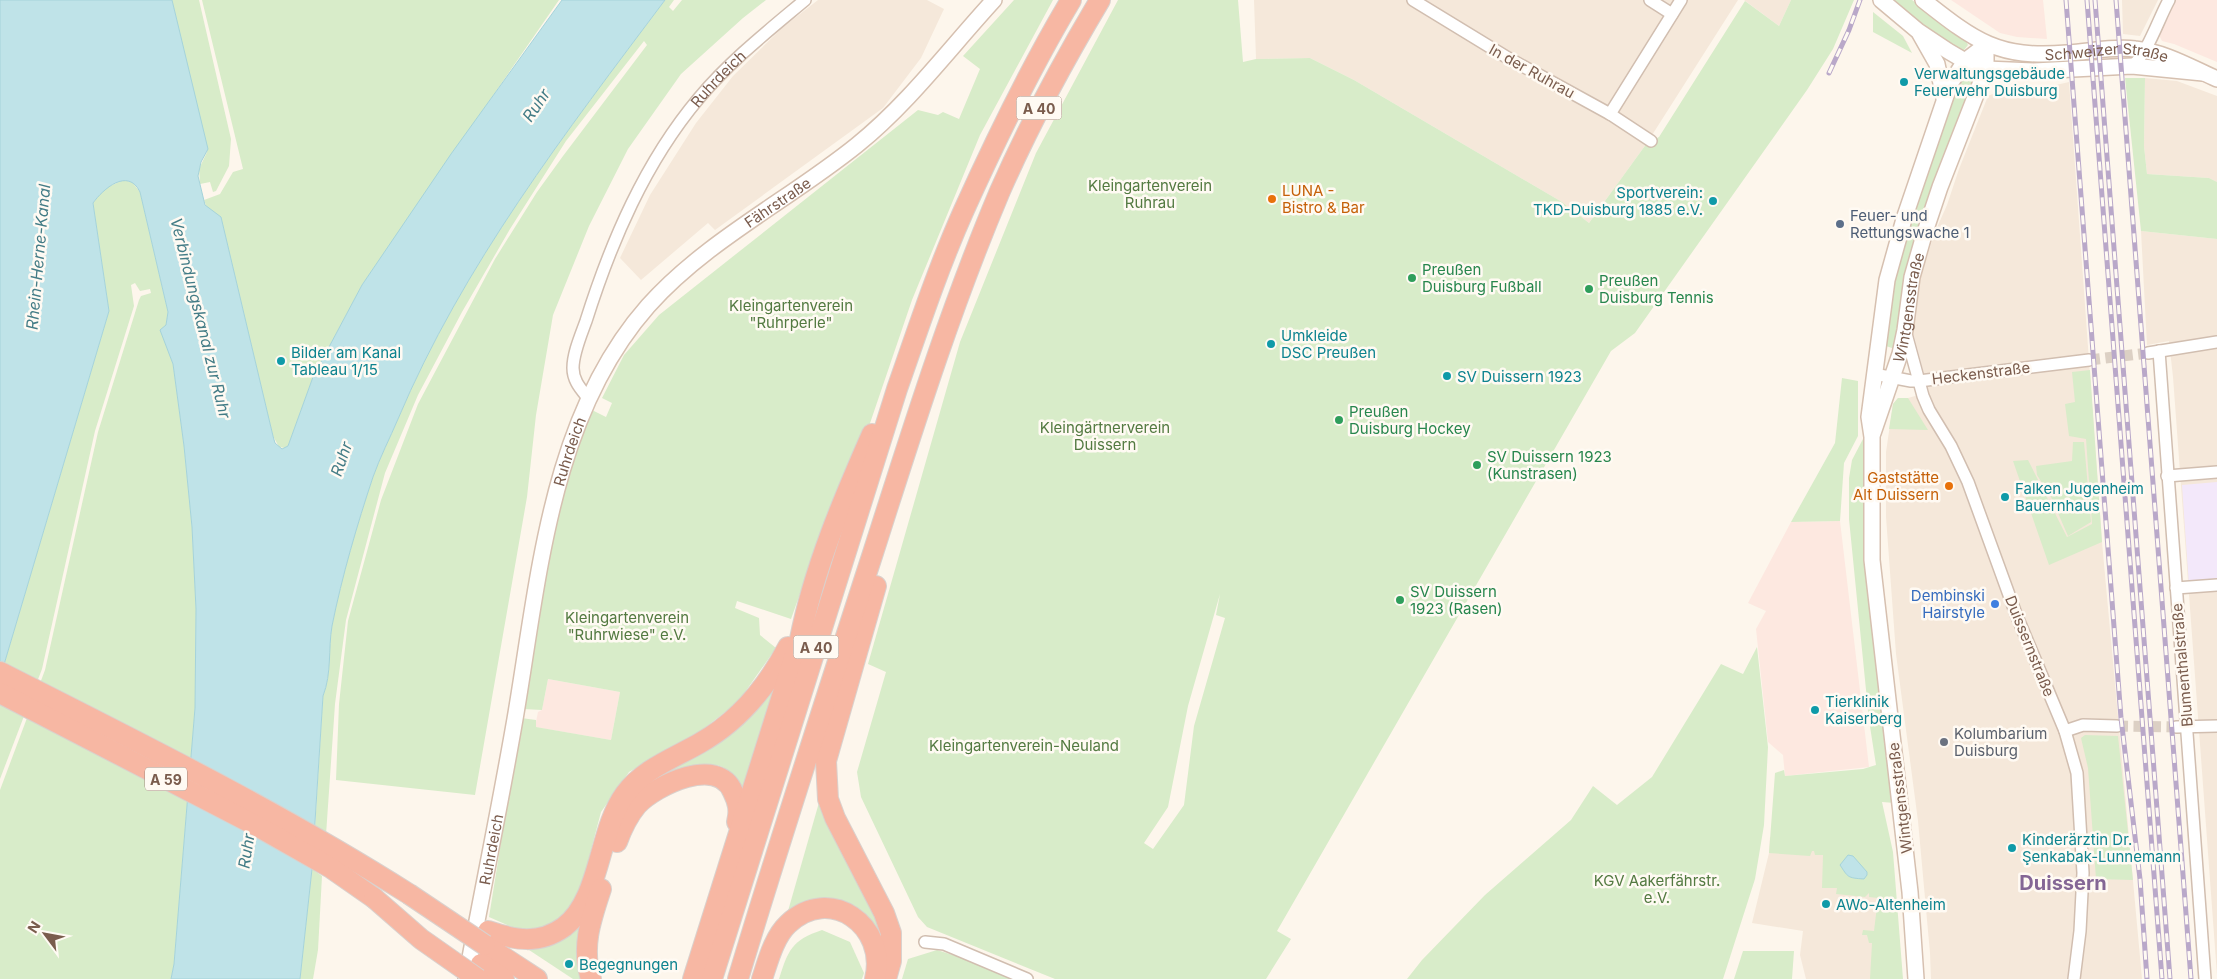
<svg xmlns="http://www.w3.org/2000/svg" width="2217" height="979" font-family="Inter,sans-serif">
	<rect width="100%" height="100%" fill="#fdf6ec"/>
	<!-- residential -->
	<g fill="#f5e8da">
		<path d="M818 0H927L944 9 921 58 883 108 715 230 708 223 641 280 620 258 650 195 696 123 733 76 782 28Z"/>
		<path d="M1254 0H1738L1647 143 1589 223 1562 202 1354 80 1310 58 1256 59Z"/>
		<path d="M1744 0H1791L1779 26Z"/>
		<path d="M2122 0H2158L2140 36 2123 34Z"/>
		<path d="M2145 78 2177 81 2217 96V182L2209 178 2147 174 2144 146Z"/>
		<path d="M2069 82 2102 542 2142 979H1931L1930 953 1918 821 1896 654 1886 517V452L1893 404 1898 398H1908L1929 392 1913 332V299L1935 232 1947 205 1959 169 1988 96 2002 90H2034Z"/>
		<path d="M2141 231 2217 239V975L2173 377 2169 341 2147 345Z"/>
		<path d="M1770 837 1873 841 1884 896 1883 979H1806L1800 955 1803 931 1752 923 1769 853Z"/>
	</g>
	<!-- commercial -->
	<g fill="#fde8e0">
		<path d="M1951 0H2043L2047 39 2017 37 2000 33Z"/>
		<path d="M2176 0H2217V62L2174 44 2162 41 2159 35Z"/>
		<path d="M1840 521 1869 767 1785 776 1783 755 1768 742 1756 629 1766 611 1748 603 1791 522Z"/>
		<path d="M548 679 620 692 611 740 535 727 538 712 542 710Z"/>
	</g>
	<!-- education -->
	<path fill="#f3e8fa" d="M2217 482V584L2189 586 2182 485Z"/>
	<!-- green -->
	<g fill="#d8ecc9" fill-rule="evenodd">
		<path d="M172 0H199L231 139 229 166 216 191 213 192 210 182 200 184 199 169 207 152Z"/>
		<path d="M202 0H559L362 285 313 377 288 446 285 448 279 447 273 436 221 218 207 208 204 200 220 194 233 172 243 169Z"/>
		<path d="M665 0H674L669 7 673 11 682 0H766L743 18 681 74 628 149 589 226 553 315 536 415 527 497 475 795 336 780 339 704 348 621 381 500 418 404 495 259 537 192 563 156 647 45 644 41 566 141 510 229 462 312 418 395 385 473 346 620 335 704 326 835 315 828 323 696C332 673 328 649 332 626 342 575 357 525 373 477 380 457 390 438 398 419 463 265 566 132 665 0Z"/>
		<path d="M1014 0H1053L980 135 912 300 867 432 823 529 791 619 737 601 735 608 759 618 760 635 776 648 738 702 702 730 629 772 601 812 580 892 563 918 538 931 514 928 489 917 521 718 536 720V727L611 740 620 692 548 679 542 710 523 709 553 535 576 447 592 410 606 417 612 403 602 398 624 355 659 315 918 110 938 115 943 112 959 119 980 69 963 56Z"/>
		<path d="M1118 0H1238L1243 62 1256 59 1310 58 1354 80 1562 202 1589 223 1647 143 1659 137 1745 1 1779 26 1791 0H1854L1833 49 1807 90 1635 333 1611 351 1277 931 1291 939 1266 979H1055L927 927 918 917 861 797 857 772 886 672 868 664 960 342 1036 153ZM1220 594 1216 615 1225 618 1194 726 1184 805 1153 849 1144 843 1168 807 1188 706Z"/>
		<path d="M1892 0H1912L1964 38 1968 45 1964 50H1958L1926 28Z"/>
		<path d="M1873 12 1903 36 1912 53 1873 32Z"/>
		<path d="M1969 68 1977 73 1898 350 1883 345 1892 280 1904 234 1958 81Z"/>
		<path d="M2125 78H2145L2144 146 2147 174 2209 178 2217 182V239L2141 231Z"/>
		<path d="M123 180 132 182 140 192 168 312 166 325 161 330 173 364 184 446 192 527 196 609 195 708 174 964 171 979H0V790L45 670 98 432 139 300 141 296 151 293 150 289 140 291 135 283 131 285 134 306 95 431 42 669 0 779V678L109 311 93 203 102 190Z"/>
		<path d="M2090 370 2102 542 2049 565 2013 461 2028 460 2067 537 2092 524 2086 439 2069 436 2065 404 2075 402 2072 372Z"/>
		<path d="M1842 378 1858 381V436L1844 463 1840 521 1791 522 1835 443Z"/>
		<path d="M1898 398H1908L1928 430 1889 429 1893 404Z"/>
		<path d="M1863 439V531L1866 565 1895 803 1882 802 1893 852 1903 979H1870L1872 943H1869L1867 935H1862L1863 930 1874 931 1878 898 1869 897V893L1865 897 1836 894 1837 888H1822L1823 855H1815L1814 851H1812L1810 856 1769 853 1775 773 1784 770 1785 776 1863 769 1876 765 1869 720 1849 519V478L1852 460Z"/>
		<path d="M2073 442H2084L2091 522 2068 536 2051 497 2037 475 2036 466 2072 461Z"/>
		<path d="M1757 647 1768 747 1764 825 1755 879 1723 979H1407L1422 960 1485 895 1571 820 1593 786 1617 805 1652 777 1721 664 1743 674Z"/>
		<path d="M779 674 743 790C737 780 728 766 715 765 686 764 648 792 623 806Z"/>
		<path d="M2085 735 2118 736 2133 880 2096 879 2088 768 2081 738Z"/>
		<path d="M820 799 878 915 884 944 854 908 786 918Z"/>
		<path d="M312 869 322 876 318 950 313 979H300Z"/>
		<path d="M584 911 586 979H573L523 946Z"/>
		<path d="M822 930 850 942 864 973 862 979H779C788 950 792 940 822 930Z"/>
		<path d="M937 950 972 961 1015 979H902L908 959Z"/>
		<path d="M1743 951H1794L1792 979H1734Z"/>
	</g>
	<!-- water -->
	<g fill="#bfe3e8" stroke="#a5d3da">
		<path d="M0 0H172L208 149 201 162 198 176 205 205 221 217 273 436 275 443 282 449 288 446 313 377 362 285 451 154 562 0H665C566 132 463 265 398 419 390 438 380 457 373 477 357 525 342 576 332 626 328 649 332 673 323 696L312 869 300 979H171L174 964 195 708 196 609 192 527 184 446 173 364 160 330 166 325 168 312 140 192C128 167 103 189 93 203L109 311 0 678Z"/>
		<path d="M1848 855 1853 856 1867 872V875L1864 879C1847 878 1848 877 1840 865Z"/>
	</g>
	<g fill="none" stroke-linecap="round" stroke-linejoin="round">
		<!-- street-tunnel -->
		<g stroke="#dcd0c4" stroke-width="11" stroke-dasharray="11 5.5" stroke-linecap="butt">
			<path d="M2089 360 2148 353"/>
			<path d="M2117 726 2176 727"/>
		</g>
		<defs>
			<g id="street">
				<path d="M1413 0 1508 58 1610 114 1651 141"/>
				<path d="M1650 0 1672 14"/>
				<path d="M2132 66C2148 53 2158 20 2169 0"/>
				<path d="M1610 114 1681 0"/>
				<path d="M1905 330 1923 396 1929 410 1951 446 1968 482 2016 614 2065 731 2077 773 2083 873 2080 931 2074 979"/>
				<path d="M2159 351 2205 979"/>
				<path d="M2148 353 2217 342"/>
				<path d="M1874 374 1911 381H1919L2089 360"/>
				<path id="s1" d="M588 398C581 389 573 381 573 368 573 353 581 335 586 321 611 242 645 162 699 98 730 61 768 31 805 0"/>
				<path d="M2167 476 2217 472"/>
				<path d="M2176 588 2217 585"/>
				<path d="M2176 727 2217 726"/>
				<path d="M2065 731 2083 725 2117 726"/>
				<path d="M925 942 944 944 1027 979"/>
			</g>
			<g id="secondary">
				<path d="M1881 0 1918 31 1948 51 1965 61 1986 69 2034 71 2132 66 2203 73"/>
				<path id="s2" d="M1923 0C1975 41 1998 59 2067 53 2089 52 2113 46 2135 49 2165 52 2190 67 2217 79"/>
				<path d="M1920 34 1937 64 1944 98"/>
				<path id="s3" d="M1873 433 1900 354 1905 330 1912 277 1924 235 1940 187 1986 69V45"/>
				<path id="s4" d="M466 979C482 892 500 806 515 719 539 579 550 417 648 306 707 240 789 200 857 145 909 103 949 49 994 0"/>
				<path d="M1916 979 1910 892 1872 560V437L1869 417 1887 280 1904 219 1950 84 1965 61 1986 45"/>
			</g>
			<g id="highway">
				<path d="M876 586 826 761 828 799 835 818 884 913 891 933V961L886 979"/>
				<path d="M0 672C138 742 278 811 409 894"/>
				<path d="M0 693 257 826 331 868 374 898"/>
				<path d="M617 842C622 828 627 817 637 805 656 785 718 755 733 792 738 802 740 810 737 822"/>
				<path d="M488 931C515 940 539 945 564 927 601 899 598 831 625 794 643 769 674 758 700 743 739 721 767 687 788 647"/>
				<path d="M485 945 537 979"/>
				<path d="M481 964 504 979"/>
				<path d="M591 979C581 947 591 919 601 889"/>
				<path d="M693 979 800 639C814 568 843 500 872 434"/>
				<path d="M712 979 897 389C918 329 938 268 964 210 996 139 1031 67 1071 0"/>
				<path d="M738 979C781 836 827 695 873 553 912 431 950 309 1000 191 1029 125 1063 62 1100 0"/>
				<path d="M762 979C768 961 774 937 788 924 830 884 888 926 875 979"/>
			</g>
		</defs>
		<!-- street casing -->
		<use href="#street" stroke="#d1beb0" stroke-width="14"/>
		<!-- secondary casing -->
		<use href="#secondary" stroke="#d6c0b0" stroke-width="18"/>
		<!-- highway casing -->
		<use href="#highway" stroke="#dad1cd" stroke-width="22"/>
		<!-- street -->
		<use href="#street" stroke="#fff" stroke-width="11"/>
		<!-- secondary -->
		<use href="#secondary" stroke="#fff" stroke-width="15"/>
		<!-- highway -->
		<use href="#highway" stroke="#f7b7a3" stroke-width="20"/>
		<defs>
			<g id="rail">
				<path d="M2066 0 2121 718 2140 879 2147 979"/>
				<path d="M2087 0 2162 979"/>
				<path d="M2095 0 2170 979"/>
				<path d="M2116 0 2191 979"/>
				<path d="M1829 73 1849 30 1860 0"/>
			</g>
		</defs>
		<!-- rail casing -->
		<use href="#rail" stroke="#b9a8c9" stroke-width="5"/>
		<!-- rail -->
		<use href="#rail" stroke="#fffaf3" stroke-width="3" stroke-dasharray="9" stroke-linecap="butt"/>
		<defs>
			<g id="highway-bridge">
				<path d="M409 894 485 945"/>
				<path d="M374 898 421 939 478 979"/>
			</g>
		</defs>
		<!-- highway-bridge casing -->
		<use href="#highway-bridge" stroke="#dad1cd" stroke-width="22" stroke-linecap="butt"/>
		<!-- highway-bridge -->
		<use href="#highway-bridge" stroke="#f7b7a3" stroke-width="20"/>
	</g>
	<!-- markers -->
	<g fill="#0f9aa8" stroke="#fffaf3" stroke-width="2">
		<circle cx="1904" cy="82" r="5"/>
		<circle cx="1713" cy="201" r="5"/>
		<circle cx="1271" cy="344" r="5"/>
		<circle cx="281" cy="361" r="5"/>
		<circle cx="1447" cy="376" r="5"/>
		<circle cx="2005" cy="497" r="5"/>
		<circle cx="1815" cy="710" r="5"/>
		<circle cx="2012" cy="848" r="5"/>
		<circle cx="1826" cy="904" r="5"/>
		<circle cx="569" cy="964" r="5"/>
	</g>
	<g fill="#e8710a" stroke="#fffaf3" stroke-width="2">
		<circle cx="1272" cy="199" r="5"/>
		<circle cx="1949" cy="486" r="5"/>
	</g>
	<circle fill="#5c6f8a" stroke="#fffaf3" stroke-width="2" cx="1840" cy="224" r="5"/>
	<g fill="#2e9e5b" stroke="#fffaf3" stroke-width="2">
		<circle cx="1412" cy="278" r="5"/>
		<circle cx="1589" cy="289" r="5"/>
		<circle cx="1339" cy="420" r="5"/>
		<circle cx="1477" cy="465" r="5"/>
		<circle cx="1400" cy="600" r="5"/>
	</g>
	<circle fill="#3f7fe0" stroke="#fffaf3" stroke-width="2" cx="1995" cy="604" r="5"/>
	<circle fill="#6b7280" stroke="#fffaf3" stroke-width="2" cx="1944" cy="742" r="5"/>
	<g text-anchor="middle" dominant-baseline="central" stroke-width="5" stroke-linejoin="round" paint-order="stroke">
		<!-- shield labels -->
		<g fill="#fffaf3" stroke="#a28b7f" stroke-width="1">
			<rect x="1016.5" y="96.5" width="45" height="23" rx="4"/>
			<rect x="793.5" y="635.5" width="45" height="23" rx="4"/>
			<rect x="145" y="767.5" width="42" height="23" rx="4"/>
		</g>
		<g font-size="14" font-weight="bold" fill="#7a5c4d">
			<text x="1039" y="108">A 40</text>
			<text x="816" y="647">A 40</text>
			<text x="166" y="779">A 59</text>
		</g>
		<!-- street labels -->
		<g font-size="15" fill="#7a5c4d" stroke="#fffaf3">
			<text stroke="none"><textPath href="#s2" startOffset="199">Schweizer Straße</textPath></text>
			<text transform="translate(1532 71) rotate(29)">In der Ruhrau</text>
			<text stroke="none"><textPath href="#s1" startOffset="362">Ruhrdeich</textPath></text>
			<text stroke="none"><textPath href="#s4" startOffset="871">Fährstraße</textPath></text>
			<text stroke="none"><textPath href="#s3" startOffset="131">Wintgensstraße</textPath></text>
			<text transform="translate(1981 373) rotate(-7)">Heckenstraße</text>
			<text stroke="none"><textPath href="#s4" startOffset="538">Ruhrdeich</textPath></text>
			<text transform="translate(2030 646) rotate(68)">Duissernstraße</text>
			<text transform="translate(2182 665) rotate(-95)">Blumenthalstraße</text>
			<text transform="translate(1900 798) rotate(-97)">Wintgensstraße</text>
			<text stroke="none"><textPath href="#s4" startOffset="132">Ruhrdeich</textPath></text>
		</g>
		<!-- culture labels -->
		<g font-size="15" fill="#0d838f" stroke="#fffaf3" text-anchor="start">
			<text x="1914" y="73">Verwaltungsgebäude<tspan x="1914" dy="17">Feuerwehr Duisburg</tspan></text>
			<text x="1703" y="192" text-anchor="end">Sportverein:<tspan x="1703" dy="17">TKD-Duisburg 1885 e.V.</tspan></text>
			<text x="1281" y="335">Umkleide<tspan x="1281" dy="17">DSC Preußen</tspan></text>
			<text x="291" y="352">Bilder am Kanal<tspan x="291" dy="17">Tableau 1/15</tspan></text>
			<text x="1457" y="376">SV Duissern 1923</text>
			<text x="2015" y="488">Falken Jugenheim<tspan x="2015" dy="17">Bauernhaus</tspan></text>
			<text x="1825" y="701">Tierklinik<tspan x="1825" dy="17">Kaiserberg</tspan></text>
			<text x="2022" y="839">Kinderärztin Dr.<tspan x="2022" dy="17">Şenkabak-Lunnemann</tspan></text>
			<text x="1836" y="904">AWo-Altenheim</text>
			<text x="579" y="964">Begegnungen</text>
		</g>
		<!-- park labels -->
		<g font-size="15" fill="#537a41" stroke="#fffaf3">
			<text x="1150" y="185">Kleingartenverein<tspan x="1150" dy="17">Ruhrau</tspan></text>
			<text x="791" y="305">Kleingartenverein<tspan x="791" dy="17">"Ruhrperle"</tspan></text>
			<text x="1105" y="427">Kleingärtnerverein<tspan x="1105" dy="17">Duissern</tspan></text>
			<text x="627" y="617">Kleingartenverein<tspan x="627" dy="17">"Ruhrwiese" e.V.</tspan></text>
			<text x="1024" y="745">Kleingartenverein-Neuland</text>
			<text x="1657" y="880">KGV Aakerfährstr.<tspan x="1657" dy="17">e.V.</tspan></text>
		</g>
		<!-- food labels -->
		<g font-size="15" fill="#c56008" stroke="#fffaf3" text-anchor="start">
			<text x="1282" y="190">LUNA -<tspan x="1282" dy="17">Bistro &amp; Bar</tspan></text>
			<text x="1939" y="477" text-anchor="end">Gaststätte<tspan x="1939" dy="17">Alt Duissern</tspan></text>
		</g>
		<!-- service labels -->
		<g font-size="15" fill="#4e5e75" stroke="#fffaf3" text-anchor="start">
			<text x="1850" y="215">Feuer- und<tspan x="1850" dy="17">Rettungswache 1</tspan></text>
		</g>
		<!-- leisure labels -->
		<g font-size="15" fill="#27864d" stroke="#fffaf3" text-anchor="start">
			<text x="1422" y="269">Preußen<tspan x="1422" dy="17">Duisburg Fußball</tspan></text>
			<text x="1599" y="280">Preußen<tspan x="1599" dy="17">Duisburg Tennis</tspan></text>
			<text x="1349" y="411">Preußen<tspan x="1349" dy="17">Duisburg Hockey</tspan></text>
			<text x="1487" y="456">SV Duissern 1923<tspan x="1487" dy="17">(Kunstrasen)</tspan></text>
			<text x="1410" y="591">SV Duissern<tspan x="1410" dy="17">1923 (Rasen)</tspan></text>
		</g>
		<!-- shop labels -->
		<g font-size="15" fill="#366cbe" stroke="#fffaf3" text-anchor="end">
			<text x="1985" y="595">Dembinski<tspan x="1985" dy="17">Hairstyle</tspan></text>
		</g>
		<!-- worship labels -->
		<g font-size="15" fill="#5b616d" stroke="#fffaf3" text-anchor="start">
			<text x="1954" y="733">Kolumbarium<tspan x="1954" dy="17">Duisburg</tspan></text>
		</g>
		<!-- water labels -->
		<g font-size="16" font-style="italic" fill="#437c86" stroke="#fffaf3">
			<text transform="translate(536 105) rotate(-56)">Ruhr</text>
			<text transform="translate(38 257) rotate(-85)">Rhein-Herne-Kanal</text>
			<text transform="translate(201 318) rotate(76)">Verbindungskanal zur Ruhr</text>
			<text transform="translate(341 459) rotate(-71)">Ruhr</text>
			<text transform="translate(246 851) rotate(-81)">Ruhr</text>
		</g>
		<!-- district labels -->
		<g font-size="20" font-weight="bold" fill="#846695" stroke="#fffaf3">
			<text x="2063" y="883">Duissern</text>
		</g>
	</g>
	<!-- north arrow -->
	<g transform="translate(45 934) rotate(302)" stroke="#fffaf3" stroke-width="4" paint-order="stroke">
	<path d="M0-4L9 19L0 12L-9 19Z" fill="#7a5c4d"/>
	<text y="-8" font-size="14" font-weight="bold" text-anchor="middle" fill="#7a5c4d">N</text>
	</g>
</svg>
